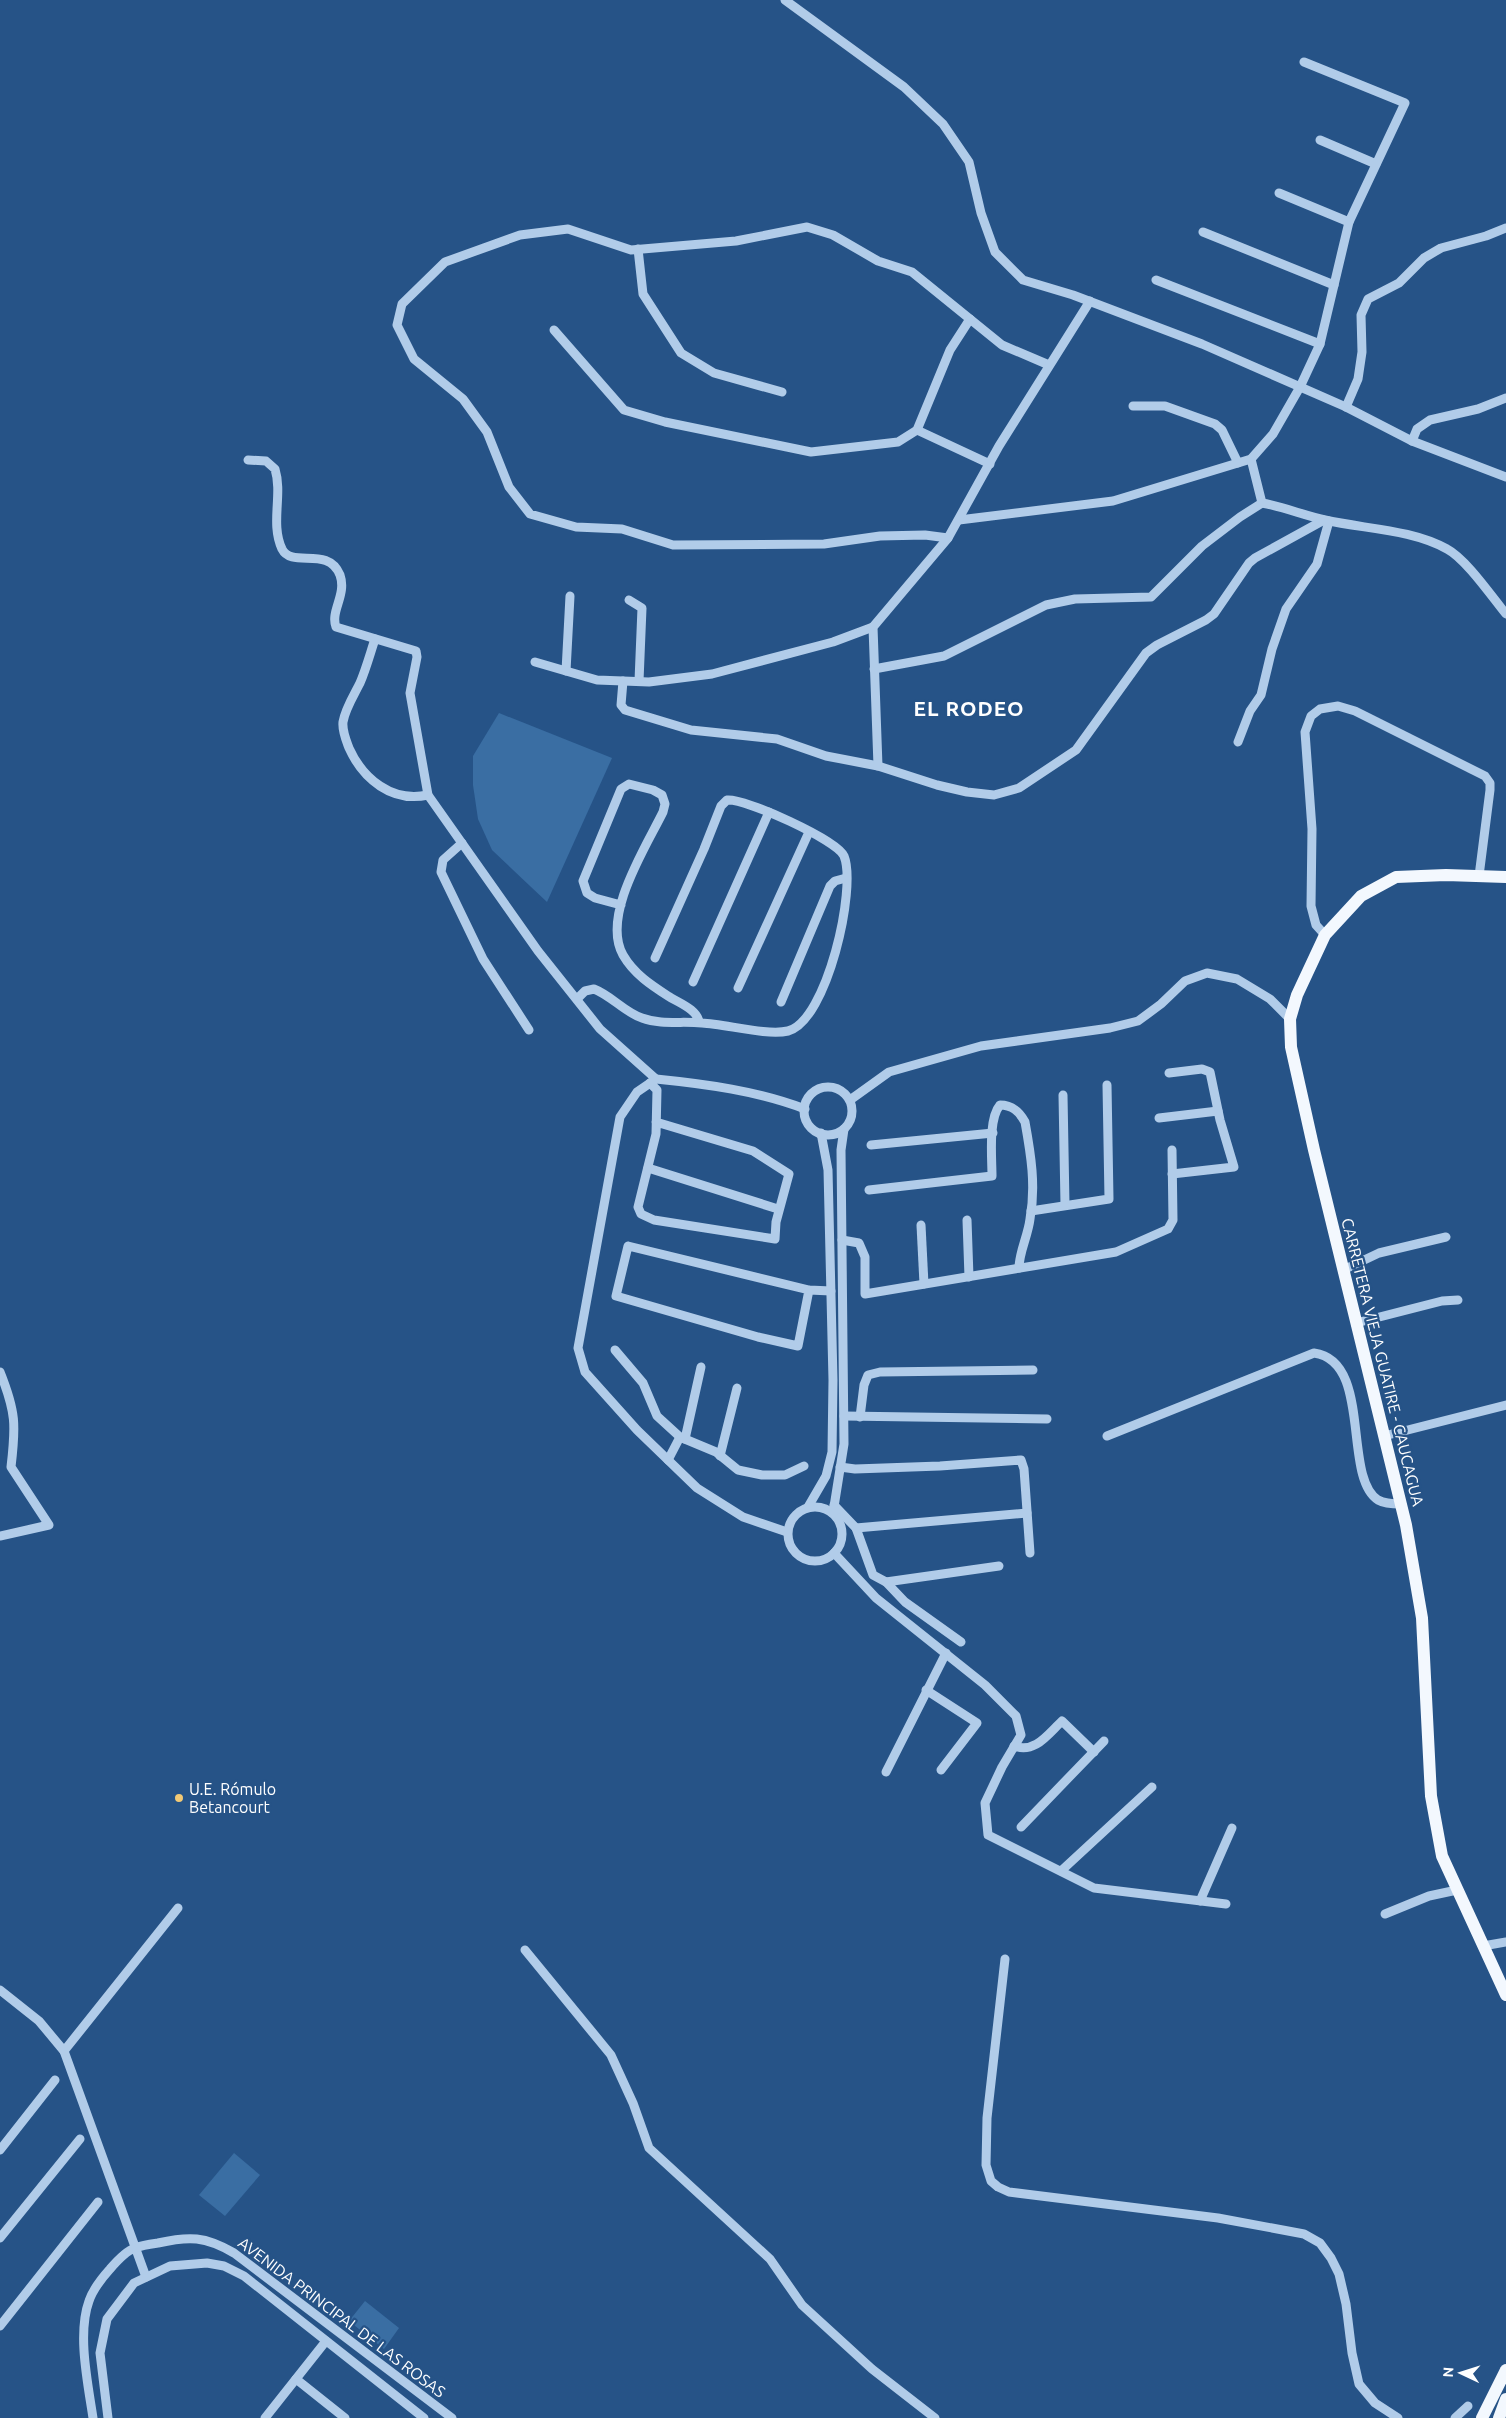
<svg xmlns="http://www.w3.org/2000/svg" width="1506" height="2418" font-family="Ubuntu,sans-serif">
	<rect width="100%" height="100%" fill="#265387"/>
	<!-- green -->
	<g fill="#3a6ea3">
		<path d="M499 713 612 758 547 902 492 850 478 819 473 785V756Z"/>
		<path d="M234 2153 260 2175 225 2216 199 2195Z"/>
		<path d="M365 2301 399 2328 384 2349 349 2321Z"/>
	</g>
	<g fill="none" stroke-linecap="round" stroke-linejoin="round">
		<!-- minor -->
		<g stroke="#b1cce9" stroke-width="9">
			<path d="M785 0 904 87 943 124 969 162 981 213 995 252 1023 280 1073 295 1202 344 1346 407 1412 441 1506 477"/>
			<path d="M1320 140 1376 164"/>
			<path d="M1279 193 1349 222"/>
			<path d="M1203 232 1334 285"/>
			<path d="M638 249 643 294 681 353 714 373 782 392"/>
			<path d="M1156 280 1320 344"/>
			<path d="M554 330 624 410 665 422 811 452 898 442 917 430 950 350 970 319"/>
			<path d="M1133 406H1165L1215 424 1222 430 1238 463"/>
			<path d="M1346 407 1358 379 1362 352 1361 315 1368 299 1399 283 1424 258 1441 248 1486 236 1506 228"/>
			<path d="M917 430 990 464"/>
			<path d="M1412 441 1417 429 1430 420 1478 409 1506 398"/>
			<path d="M248 460 266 461 275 469C283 495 270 523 282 549 292 569 328 545 340 575 347 595 330 611 336 627L416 651 417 657 410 693 428 795 538 951 600 1029 656 1079"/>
			<path d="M1262 503C1284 507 1303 515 1325 520 1364 529 1411 529 1447 549 1466 559 1492 597 1506 614"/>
			<path d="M959 520 1113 501 1251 459 1273 434 1300 387 1320 344 1349 222 1405 103 1304 62"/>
			<path d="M948 538 925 535 880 536 824 544 673 545 622 529 576 527 530 514 509 487 487 432 463 399 414 359 397 325 402 304 445 262 520 235 568 229 631 250 736 241 807 227 833 235 878 261 912 272 1002 345 1049 365"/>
			<path d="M629 600 642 608 639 681"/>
			<path d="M375 639C370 654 366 669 360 683 354 695 345 709 343 722 342 731 346 740 349 748 363 779 392 803 428 795"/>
			<path d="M535 662 597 680 649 682 712 674 833 642 873 627"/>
			<path d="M874 669 944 656 1046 605 1075 599 1151 597 1202 546 1240 517 1262 503 1251 459"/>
			<path d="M566 671 570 596"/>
			<path d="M623 681 621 705 625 710 691 730 777 739 826 756 878 766 937 785 967 792 994 795 1019 788 1076 750 1146 653 1157 645 1206 620 1214 614 1249 563 1255 558 1324 520"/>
			<path d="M1238 742 1250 711 1261 695 1272 649 1286 609 1317 564 1329 521"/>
			<path d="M878 766 873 627 948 538 999 446 1090 301"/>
			<path d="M462 843 443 860 441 872 483 959 529 1030"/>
			<path d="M621 905 595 898 587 893 583 881 621 789 629 784 653 790 662 795 665 804 663 812C646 847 601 916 623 955 634 974 651 985 668 996 679 1003 697 1009 699 1022"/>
			<path d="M1325 935 1316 925 1311 906 1312 829 1305 732 1311 716 1320 709 1338 706 1355 711 1485 776 1490 783V790L1479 876"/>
			<path d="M693 982 769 812"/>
			<path d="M738 988 809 832"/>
			<path d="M577 999 585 991 594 989C612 996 624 1012 642 1018 661 1025 682 1021 702 1023 725 1024 767 1036 788 1031 827 1021 857 888 844 856 837 840 745 798 727 800L721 806 704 849 655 958"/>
			<path d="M781 1002 830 886 835 881 846 878"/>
			<path d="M1169 1073 1202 1069 1210 1072 1220 1120 1234 1167 1172 1174"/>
			<path d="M650 1083 657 1090 656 1134 638 1207 641 1214 654 1220 775 1239 776 1222 789 1174 753 1151 656 1122"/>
			<circle cx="828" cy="1111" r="24"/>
			<path d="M1063 1095 1065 1205"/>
			<path d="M850 1100 889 1072 981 1046 1110 1028 1138 1021 1161 1004 1185 981 1207 973 1237 979 1270 999 1290 1019"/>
			<path d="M1159 1118 1218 1111"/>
			<path d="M871 1145 993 1133"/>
			<path d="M648 1168 778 1209"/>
			<path d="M869 1190 992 1176C992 1158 988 1119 1000 1105 1012 1105 1019 1111 1025 1122 1031 1155 1036 1186 1030 1219 1028 1236 1019 1252 1019 1268"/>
			<path d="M1031 1211 1109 1199 1107 1085"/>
			<path d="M967 1220 969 1277"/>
			<path d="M921 1225 924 1284"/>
			<path d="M842 1240 859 1243 865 1257V1294L1116 1252 1168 1229 1173 1220 1172 1150"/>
			<path d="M1343 1270 1379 1253 1446 1237"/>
			<path d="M809 1290 798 1346 758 1337 616 1296 628 1246 809 1290 831 1291"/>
			<path d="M1356 1323 1442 1301 1458 1300"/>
			<path d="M615 1350 643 1383 657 1416 680 1437 716 1452 738 1470 762 1475H785L804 1466"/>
			<path d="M0 1372C16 1412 16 1425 11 1467L49 1525 0 1536"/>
			<path d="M844 1416 1047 1419"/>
			<path d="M860 1417 864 1385 868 1375 880 1372 1033 1370"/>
			<path d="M1107 1436 1314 1353C1373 1361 1342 1477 1378 1500 1385 1504 1394 1504 1401 1504"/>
			<path d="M1384 1436 1506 1405"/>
			<path d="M685 1439 701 1367"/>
			<path d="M720 1456 737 1388"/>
			<path d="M668 1460 680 1437"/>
			<path d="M840 1467 855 1469 940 1466 1021 1460 1024 1469 1030 1553"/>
			<path d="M834 1505 856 1528 873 1575 886 1582 905 1602 961 1642"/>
			<circle cx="815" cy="1534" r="27"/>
			<path d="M808 1507 826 1476 832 1452 833 1380 828 1170 821 1133"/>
			<path d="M833 1513 844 1444 841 1150 844 1129"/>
			<path d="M856 1528 1027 1513"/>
			<path d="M787 1532 743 1517 697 1488 637 1430 585 1372 578 1348 620 1117 637 1092 656 1079C706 1084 758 1091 805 1109"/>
			<path d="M834 1553 876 1598 985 1685 1016 1716 1021 1735 1002 1767 985 1803 988 1835 1094 1888 1226 1904"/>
			<path d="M886 1582 999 1566"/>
			<path d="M926 1690 977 1723 941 1770"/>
			<path d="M1014 1746C1035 1754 1048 1734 1062 1721L1094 1752"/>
			<path d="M886 1772 946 1653"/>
			<path d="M1021 1827 1104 1741"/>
			<path d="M1061 1871 1152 1787"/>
			<path d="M1200 1901 1232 1828"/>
			<path d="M1385 1914 1429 1896 1457 1890"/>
			<path d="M1483 1946 1506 1942"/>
			<path d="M525 1950 611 2055 633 2103 649 2148 770 2259 802 2305 872 2369 935 2418"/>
			<path d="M1005 1959 987 2118 986 2165 991 2181 998 2187 1009 2192 1218 2218 1304 2234 1320 2243 1331 2258 1339 2274 1346 2304 1352 2353 1359 2384 1375 2403 1398 2418"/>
			<path d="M0 1990 39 2021 64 2051 146 2277"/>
			<path d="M64 2051 178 1908"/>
			<path d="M0 2150 55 2080"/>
			<path d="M0 2238 80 2139"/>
			<path d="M0 2326 98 2202"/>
			<path d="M296 2379 345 2418"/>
			<path d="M93 2418C88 2384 77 2334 89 2301 93 2289 101 2279 110 2269 116 2262 126 2251 135 2248 143 2245 151 2244 158 2243 189 2236 205 2236 234 2253L452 2418"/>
			<path d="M108 2418 100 2353 107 2319 134 2283 170 2266 207 2263 224 2266 244 2276 424 2418"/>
			<path d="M265 2418 326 2341"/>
			<path d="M1455 2418 1468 2406"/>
		</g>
		<!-- major -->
		<g stroke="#f3f8fe" stroke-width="12">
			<path d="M1506 877 1446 875 1396 877 1361 896 1325 935 1297 995 1290 1019 1291 1047 1314 1150 1406 1525 1422 1618 1431 1796 1442 1856 1506 1995"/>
			<path d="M1482 2418 1506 2370"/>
			<path d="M1499 2418 1506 2399"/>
		</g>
	</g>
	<!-- markers -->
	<circle fill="#f2c975" stroke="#265387" stroke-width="2" cx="179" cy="1798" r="5"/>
	<g text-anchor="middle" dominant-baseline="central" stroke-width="4.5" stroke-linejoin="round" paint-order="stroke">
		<!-- street labels -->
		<g font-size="16" fill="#fff" stroke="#265387">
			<text transform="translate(1383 1362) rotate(76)">CARRETERA VIEJA GUATIRE - CAUCAGUA</text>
			<text transform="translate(342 2317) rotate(37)">AVENIDA PRINCIPAL DE LAS ROSAS</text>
		</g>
		<!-- poi labels -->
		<g font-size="16" fill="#fff" stroke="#265387" text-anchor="start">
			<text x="189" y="1789">U.E. Rómulo<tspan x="189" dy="18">Betancourt</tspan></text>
		</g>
		<!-- district labels -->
		<g font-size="21" font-weight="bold" letter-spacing="1" fill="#fff" stroke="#265387">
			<text x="969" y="708">EL RODEO</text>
		</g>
	</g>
	<!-- north arrow -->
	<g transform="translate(1461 2373) rotate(274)" stroke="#265387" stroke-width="4" paint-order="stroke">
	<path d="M0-4L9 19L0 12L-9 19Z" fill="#ffffff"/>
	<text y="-8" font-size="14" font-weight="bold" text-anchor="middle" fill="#ffffff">N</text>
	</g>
</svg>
